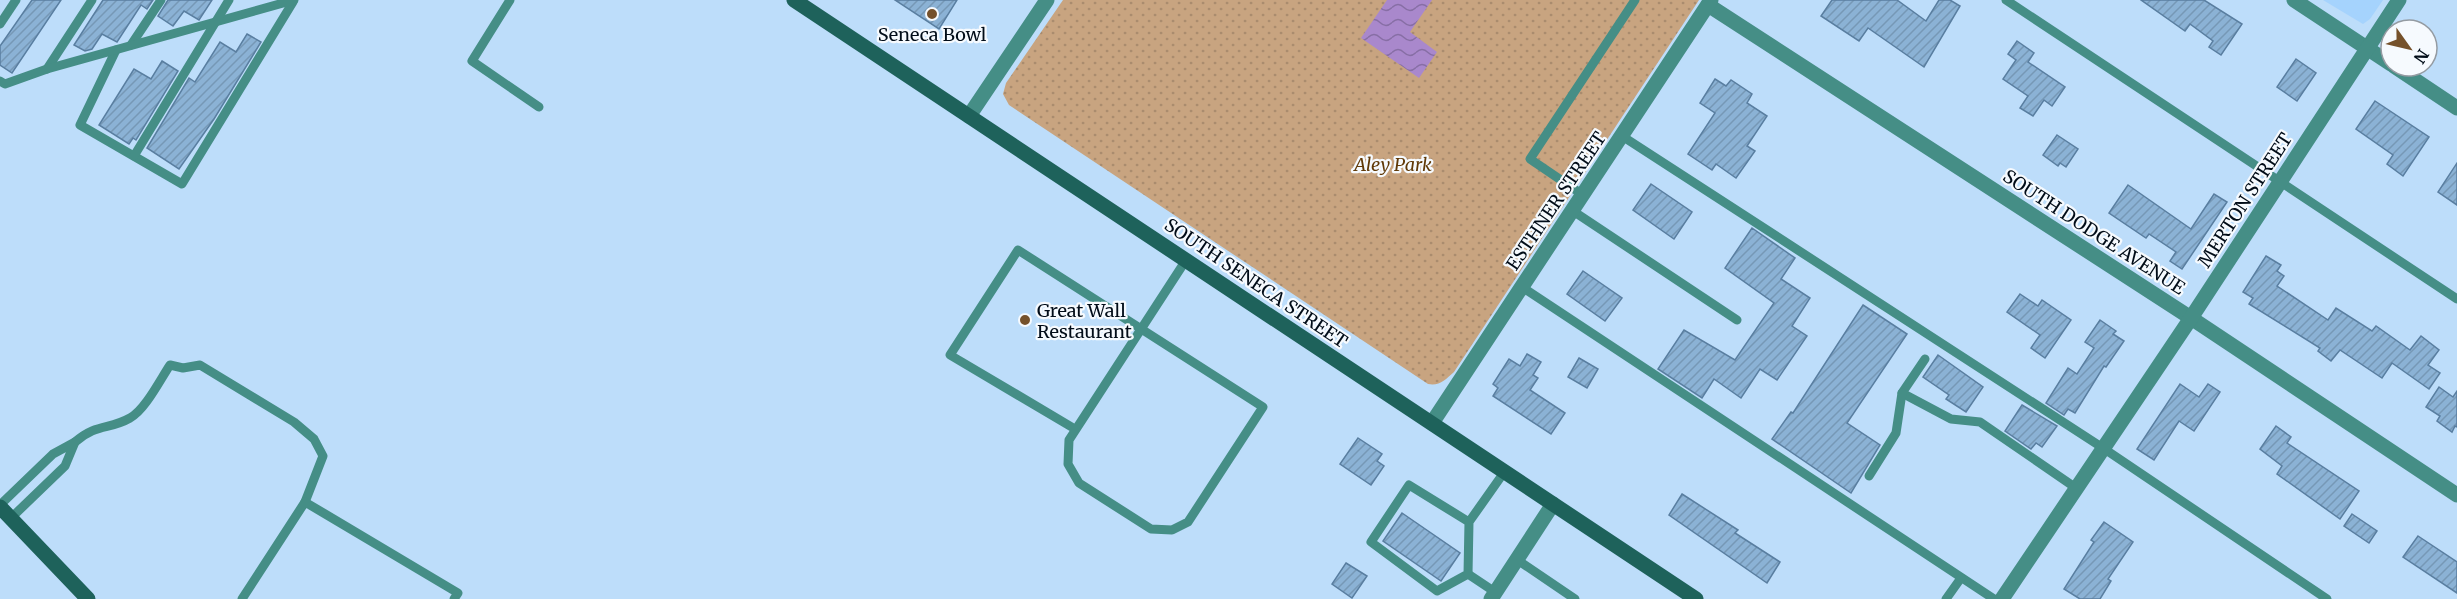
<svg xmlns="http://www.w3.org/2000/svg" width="2457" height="599" font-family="Merriweather,serif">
	<defs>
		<pattern id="park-dots" width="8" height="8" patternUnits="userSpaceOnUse" patternTransform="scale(1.5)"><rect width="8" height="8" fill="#c8a480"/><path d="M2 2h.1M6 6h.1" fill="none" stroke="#aa8c6e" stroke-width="1.8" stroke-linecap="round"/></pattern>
		<pattern id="water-waves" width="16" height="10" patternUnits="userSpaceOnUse" patternTransform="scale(1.5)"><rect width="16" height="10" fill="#a988cc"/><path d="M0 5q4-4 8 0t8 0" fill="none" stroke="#876ea5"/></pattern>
		<pattern id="building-hatch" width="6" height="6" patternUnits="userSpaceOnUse" patternTransform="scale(1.5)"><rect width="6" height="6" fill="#8bb2d5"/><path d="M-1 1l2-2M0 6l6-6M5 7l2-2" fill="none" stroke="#7698b6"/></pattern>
	</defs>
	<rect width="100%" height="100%" fill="#bdddfa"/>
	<!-- built -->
	<path fill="#a5d3fd" d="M2323 0H2383L2370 19 2363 24Z"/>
	<!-- park -->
	<path fill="url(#park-dots)" d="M1063 0H1699L1454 372C1445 380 1440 386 1428 384L1009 105 1003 94 1006 83Z"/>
	<!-- water -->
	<path fill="url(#water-waves)" d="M1387 0H1432L1410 32 1437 52 1419 78 1361 38Z"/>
	<!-- building -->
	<g fill="url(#building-hatch)" stroke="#597ea0" stroke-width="1.5">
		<path d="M32 0H61L12 73 0 65V46Z"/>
		<path d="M103 0H153L147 9 141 5 117 42 102 34 92 49 85 51 74 45Z"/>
		<path d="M168 0H212L199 20 184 11 173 26 158 16Z"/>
		<path d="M895 0H957L939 29Z"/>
		<path d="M1832 0H1897L1926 21 1939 0H1950L1960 6 1924 67 1868 28 1859 41 1821 16Z"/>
		<path d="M2141 0H2204L2242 24 2221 55 2209 47 2213 41 2190 24 2185 31Z"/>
		<path d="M247 34 261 42 214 119 179 169 147 148 189 78 195 82 220 42 236 52Z"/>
		<path d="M2017 41 2034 53 2028 62 2065 87 2052 106 2044 100 2033 116 2020 108 2028 96 2003 79 2016 60 2008 54Z"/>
		<path d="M2296 59 2316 73 2297 101 2277 87Z"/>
		<path d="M162 61 178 71 136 140 133 138 129 144 99 125 134 69 151 79Z"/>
		<path d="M1715 79 1726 86 1731 80 1752 94 1747 103 1767 116 1747 146 1755 151 1736 178 1716 164 1712 170 1688 154 1715 113 1700 103Z"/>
		<path d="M2375 101 2429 137 2403 176 2387 164 2393 155 2356 129Z"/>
		<path d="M2057 135 2078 149 2066 167 2060 163 2058 166 2043 155Z"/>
		<path d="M2457 163V205L2438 192Z"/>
		<path d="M1651 184 1692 212 1674 239 1633 210Z"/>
		<path d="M2128 185 2191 229 2214 194 2227 202 2182 269 2170 261 2176 252 2149 234 2146 238 2109 213Z"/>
		<path d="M1752 228 1795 258 1781 279 1810 298 1792 326 1807 336 1777 380 1760 369 1741 398 1714 379 1702 398 1658 369 1684 330 1735 360 1774 303 1725 268Z"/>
		<path d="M2266 256 2281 265 2277 271 2284 276 2277 286 2328 320 2336 308 2372 331 2376 326 2410 350 2421 336 2439 350 2428 365 2440 373 2429 389 2392 363 2382 378 2340 350 2331 361 2318 351 2320 348 2249 304 2253 298 2243 292Z"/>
		<path d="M1583 271 1622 298 1605 321 1567 294Z"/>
		<path d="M2020 294 2038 306 2042 300 2071 320 2045 358 2031 348 2040 335 2007 312Z"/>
		<path d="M1863 305 1907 334 1847 423 1880 445 1851 493 1772 439 1791 412 1793 413Z"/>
		<path d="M2100 320 2116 331 2113 334 2124 341 2106 367 2104 366 2075 413 2068 409 2064 415 2046 403 2068 368 2077 374 2094 348 2085 342Z"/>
		<path d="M1527 354 1541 362 1533 375 1538 378 1530 390 1565 413 1551 434 1493 396 1498 388 1493 384 1509 359 1520 366Z"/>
		<path d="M1938 355 1983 387 1966 412 1946 399 1949 395 1923 377Z"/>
		<path d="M1579 358 1598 369 1587 388 1568 377Z"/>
		<path d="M2180 384 2199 397 2208 384 2220 392 2194 431 2179 421 2154 460 2137 449Z"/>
		<path d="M2439 387 2453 397 2457 391V427L2455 426 2452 432 2437 421 2440 416 2426 407Z"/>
		<path d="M2022 405 2057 426 2042 447 2036 443 2031 449 2005 431Z"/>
		<path d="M2276 426 2291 437 2287 443 2359 491 2340 519 2277 474 2282 466 2260 449Z"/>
		<path d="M1358 438 1382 454 1377 461 1384 466 1371 485 1340 464Z"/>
		<path d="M1682 494 1738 530 1735 533 1780 562 1767 583 1669 515Z"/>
		<path d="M1402 513 1460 553 1441 581 1383 541Z"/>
		<path d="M2352 514 2377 531 2369 543 2344 526Z"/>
		<path d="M2104 522 2133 542 2108 579 2111 581 2100 599H2080L2064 589 2094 542 2091 540Z"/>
		<path d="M2418 536 2457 562V593L2403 557Z"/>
		<path d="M1346 563 1367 576 1352 598 1332 584Z"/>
	</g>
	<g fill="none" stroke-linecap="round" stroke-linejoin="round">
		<!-- lane -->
		<g stroke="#458e86" stroke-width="9">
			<path d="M510 0 472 61 539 107"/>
			<path d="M2006 0 2457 299"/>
			<path d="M0 24 16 0"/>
			<path d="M131 45 161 0"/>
			<path d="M116 50 80 125 182 184 293 2"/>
			<path d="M47 69 92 0"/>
			<path d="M0 81 5 84 47 69 294 0"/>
			<path d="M1622 136 2103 448 2327 599"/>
			<path d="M134 156 229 0"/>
			<path d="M1583 195 1530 159 1635 0"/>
			<path d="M1573 211 1737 320"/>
			<path d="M1522 287 1994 599"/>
			<path d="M1925 359 1902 393 1951 419 1980 422 2076 488"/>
			<path d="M1075 429 950 355 1018 250 1263 407 1188 522 1172 530 1151 529 1079 483 1068 464 1069 440 1186 260"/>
			<path d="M75 442C97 423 109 430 130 418 145 410 160 380 170 365L183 368 200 365 294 422 314 439 323 456 305 502"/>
			<path d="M1869 476 1896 433 1902 393"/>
			<path d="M0 505 53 454 75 442 65 466 11 518"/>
			<path d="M1469 522 1409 485 1371 542 1437 591 1468 574 1469 522 1505 471"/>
			<path d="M1516 559 1575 599"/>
			<path d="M1468 574 1495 592"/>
			<path d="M242 599 305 502 458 593 454 599"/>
			<path d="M1946 599 1961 578"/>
		</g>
		<!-- street -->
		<g stroke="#458e86" stroke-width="15">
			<path d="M2294 0 2391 64"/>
			<path d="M1708 5 2191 318 2457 495"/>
			<path d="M2394 66 2457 108"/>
			<path d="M969 116 1047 0"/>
			<path d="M1432 423 1711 0"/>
			<path d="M1491 599 1553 504"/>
			<path d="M2002 599 2191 318 2399 0"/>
		</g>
		<!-- secondary -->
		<g stroke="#1e625b" stroke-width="15">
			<path d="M794 0 1696 599"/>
			<path d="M0 507 88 599"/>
		</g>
	</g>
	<!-- markers -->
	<g fill="#75512b" stroke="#f6fafe" stroke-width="2">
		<circle cx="932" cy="14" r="6"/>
		<circle cx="1025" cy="320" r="6"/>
	</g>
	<g text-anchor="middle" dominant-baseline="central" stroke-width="4.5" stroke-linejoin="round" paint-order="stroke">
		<!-- poi labels -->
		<g font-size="18" fill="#010c18" stroke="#f6fafe">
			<text x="932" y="34">Seneca Bowl</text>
			<text x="1037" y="310" text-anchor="start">Great Wall<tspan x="1037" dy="21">Restaurant</tspan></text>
		</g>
		<!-- park labels -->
		<g font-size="18" font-style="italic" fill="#603907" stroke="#f6fafe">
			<text x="1393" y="164">Aley Park</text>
		</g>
		<!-- street labels -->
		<g font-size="18" fill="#010c18" stroke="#f6fafe">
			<text transform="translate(2245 200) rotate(-57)">MERTON STREET</text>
			<text transform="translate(1556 201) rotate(-56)">ESTHNER STREET</text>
			<text transform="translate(2094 232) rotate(33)">SOUTH DODGE AVENUE</text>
			<text transform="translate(1256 283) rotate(34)">SOUTH SENECA STREET</text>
		</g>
	</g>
	<!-- north arrow -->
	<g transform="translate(2409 48) rotate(124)"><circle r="28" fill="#f6fafe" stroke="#949ba2" stroke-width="1.5"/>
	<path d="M0-4.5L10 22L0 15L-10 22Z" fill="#75512b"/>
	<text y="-9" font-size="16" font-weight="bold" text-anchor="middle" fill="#010c18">N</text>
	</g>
</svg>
